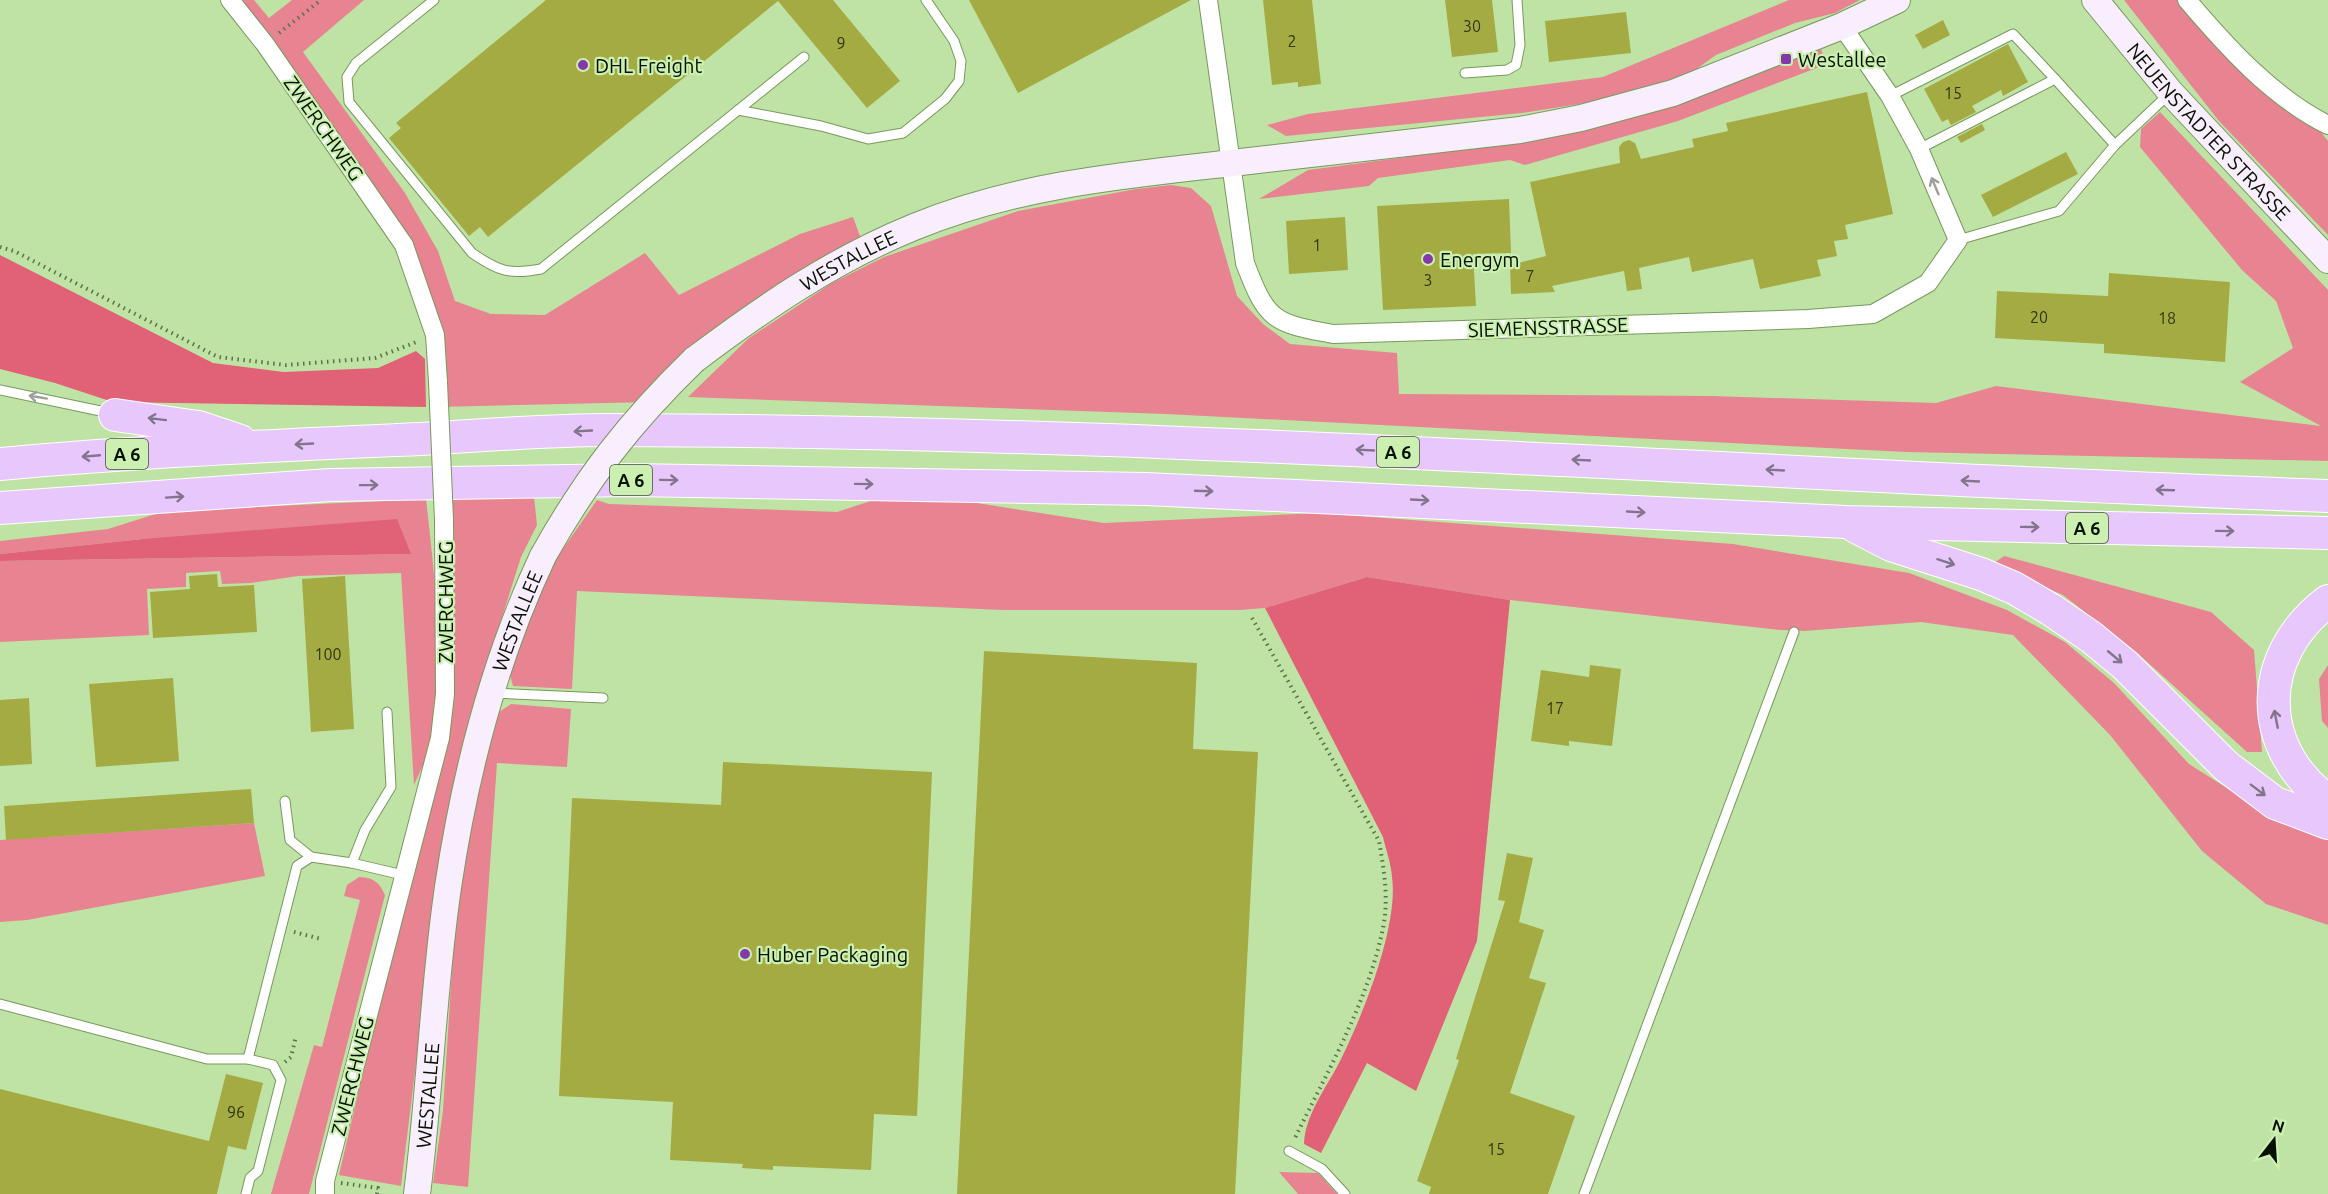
<svg xmlns="http://www.w3.org/2000/svg" width="2328" height="1194" font-family="Ubuntu,sans-serif">
	<rect width="100%" height="100%" fill="#bfe3a4"/>
	<!-- green -->
	<g fill="#e88491">
		<path d="M230 0H254L269 18 292 0H364L303 52 405 193 438 251 455 301 491 314 545 315 645 253 679 295 800 234 853 217 865 250 650 402 439 407 438 382 404 245Z"/>
		<path d="M1789 0H1860L1835 13 1795 23 1716 55 1688 75 1598 101 1522 113 1286 136 1267 125 1308 114 1603 77Z"/>
		<path d="M2124 0H2177L2220 43 2315 125 2328 141V235L2219 121Z"/>
		<path d="M1820 47 1827 64 1678 121 1525 165 1510 160 1378 178 1369 186 1259 199 1308 170 1483 147 1603 124 1685 102Z"/>
		<path d="M2160 112 2328 290V461L1906 452 1166 414 688 397 749 338 832 283 884 257 1018 211 1136 189 1171 185 1191 188 1211 206 1237 296 1263 324 1290 344 1397 353 1399 394 1711 396 1936 403 1996 386 2321 426 2240 382 2293 348 2276 301 2242 270 2140 147 2141 129Z"/>
		<path d="M901 491 1104 523 1319 513 1733 544 1909 573 2007 610 2065 642 2114 683 2189 764 2279 821 2328 837V925L2266 904 2202 851 2110 735 2013 635 1921 622 1804 631 1781 630 1510 600 1367 577 1265 608 1240 610H1003L577 591 572 689 513 686 508 668 532 602 558 556 597 500 609 504 837 512Z"/>
		<path d="M534 496 537 525 521 557 487 665 437 891 401 1186 339 1175 409 876 447 736 449 498Z"/>
		<path d="M426 499C434 570 445 663 434 733 431 750 421 769 414 785L401 573 298 576 251 583 222 584 220 571 186 573V587L147 589 149 635 0 642V561L410 554 143 539 0 554V541L108 529 165 511Z"/>
		<path d="M2004 556 2211 612 2254 650 2262 752H2247L2135 651 2063 595 1991 565Z"/>
		<path d="M2328 665V728L2322 721 2319 679Z"/>
		<path d="M511 704 571 709 567 767 497 763 468 1187 433 1183 443 1111 457 890 493 716Z"/>
		<path d="M254 823 265 876 27 920 0 922V840Z"/>
		<path d="M359 877C373 878 379 881 385 895L309 1194H271L314 1045 322 1047 360 900 344 896 347 885Z"/>
		<path d="M1279 1172 1318 1173 1337 1194H1298Z"/>
	</g>
	<!-- forest -->
	<g fill="#e16176">
		<path d="M0 255 213 363 284 372 378 368 416 351 425 359 426 407 113 402 55 383 0 369Z"/>
		<path d="M397 519 411 554 0 561V554L143 539Z"/>
		<path d="M1367 577 1510 600 1477 941 1416 1091 1367 1063 1321 1153 1304 1144C1305 1116 1325 1089 1338 1065 1361 1020 1399 927 1392 877 1391 863 1386 850 1383 837L1265 608Z"/>
	</g>
	<!-- building -->
	<g fill="#a5ab43">
		<path d="M546 0H833L900 81 867 108 778 1 488 237 480 227 469 236 389 138 401 128 396 123Z"/>
		<path d="M969 0H1191L1018 93Z"/>
		<path d="M1263 0H1312L1321 84 1298 87V82L1272 85Z"/>
		<path d="M1445 0H1492L1498 52 1452 57Z"/>
		<path d="M1626 12 1631 53 1549 62 1545 21Z"/>
		<path d="M1943 20 1950 35 1923 49 1915 35Z"/>
		<path d="M2008 44 2028 82 2003 96 2001 90 1972 106 1976 112 1951 125 1948 119 1942 122 1924 89Z"/>
		<path d="M1867 92 1893 214 1845 225 1848 239 1834 241 1837 256 1817 260 1821 276 1760 289 1753 259 1692 272 1689 257 1639 268 1642 289 1627 291 1624 271 1552 286 1555 292 1511 294 1510 265 1546 256 1530 182 1620 163 1619 147 1623 142 1629 140 1635 143 1641 159 1694 147 1692 139 1728 131 1726 123Z"/>
		<path d="M1982 124 1985 130 1961 143 1957 137Z"/>
		<path d="M2066 152 2078 174 1993 217 1981 195Z"/>
		<path d="M1509 199 1511 253 1473 254 1476 306 1383 310 1377 206Z"/>
		<path d="M1345 217 1348 270 1289 274 1286 221Z"/>
		<path d="M2109 273 2230 282 2225 362 2104 353V344L1995 338 1997 291 2108 296Z"/>
		<path d="M217 574 218 587 254 585 257 632 153 638 150 592 190 589 189 576Z"/>
		<path d="M345 576 354 729 311 732 302 579Z"/>
		<path d="M984 651 1197 663 1193 749 1258 752 1235 1194H957Z"/>
		<path d="M1590 665 1621 669 1612 746 1569 741V746L1531 741 1541 670 1589 677Z"/>
		<path d="M173 678 179 761 96 767 89 684Z"/>
		<path d="M29 698 32 764 0 766V700Z"/>
		<path d="M723 762 932 772 917 1116 874 1114 871 1170 773 1166V1170L742 1168 743 1164 670 1160 673 1102 559 1096 572 798 721 805Z"/>
		<path d="M251 789 254 823 6 840 4 806Z"/>
		<path d="M1507 853 1533 858 1519 922 1544 930 1529 978 1546 983 1510 1093 1575 1116 1548 1194H1429L1431 1187 1417 1181 1459 1060 1456 1059 1505 901 1498 900Z"/>
		<path d="M226 1074 263 1083 246 1150 228 1146 217 1194H0V1089L209 1141Z"/>
	</g>
	<g fill="none" stroke-linecap="round" stroke-linejoin="round">
		<defs>
			<g id="lane">
				<path d="M434 0 356 63 347 77 349 102 472 253C498 271 509 275 541 269L804 57"/>
				<path d="M1465 73 1507 70 1516 65 1520 45 1517 0"/>
				<path d="M1890 96 2013 34 2055 79"/>
				<path d="M738 110 821 126 868 139 903 133 945 99 959 81 961 61 954 41 926 0"/>
				<path d="M1919 149 2055 79 2115 145"/>
				<path d="M1958 240 2059 211 2115 145 2169 94"/>
				<path d="M0 390 110 413"/>
				<path d="M493 693 603 698"/>
				<path d="M285 801 290 840 311 857 352 863 403 875"/>
				<path d="M352 863 365 830 391 787 387 712"/>
				<path d="M0 1004 207 1059H248L273 1065 281 1080 258 1171 250 1178 246 1194"/>
				<path d="M248 1059 297 866 311 857"/>
				<path d="M1289 1151 1322 1169 1345 1194"/>
				<path d="M1584 1194 1794 632"/>
			</g>
			<g id="street">
				<path d="M230 0 265 44 404 245 435 335 438 382"/>
				<path d="M1208 0 1245 263C1267 321 1273 323 1333 334L1808 319 1873 314 1928 283 1958 240 1919 149 1890 96 1842 26"/>
				<path d="M2187 0C2227 47 2272 97 2328 125"/>
				<path d="M325 1194V1181L440 738 445 694 444 520"/>
			</g>
			<g id="secondary">
				<path id="s1" d="M2095 0 2171 93 2328 260"/>
				<path id="s2" d="M694 360C763 308 833 260 914 227 1016 185 1124 175 1232 163 1328 152 1424 141 1520 130L1581 118 1673 93 1842 26 1897 0"/>
				<path id="s3" d="M417 1194C430 1092 433 989 448 887 465 773 494 660 543 556"/>
			</g>
			<g id="highway">
				<path d="M115 415 198 427 240 441"/>
				<path d="M0 464C132 452 265 446 397 440 467 437 538 430 608 430 1182 431 1755 475 2328 496"/>
				<path d="M0 508 330 485 631 480 1146 489 1846 522 2328 533"/>
				<path d="M1856 527 1891 545 1981 574 2014 588 2050 609 2091 637 2125 665 2226 766 2275 803 2328 823"/>
				<path d="M2328 601C2256 655 2255 748 2328 801"/>
			</g>
		</defs>
		<!-- lane casing -->
		<use href="#lane" stroke="#78995e" stroke-width="11"/>
		<!-- street casing -->
		<use href="#street" stroke="#78995e" stroke-width="20"/>
		<!-- secondary casing -->
		<use href="#secondary" stroke="#78995e" stroke-width="28"/>
		<!-- highway casing -->
		<use href="#highway" stroke="#fff" stroke-width="34"/>
		<!-- path -->
		<g stroke="#5a714b" stroke-width="4" stroke-dasharray="1.5 4.5" stroke-linecap="butt">
			<path d="M279 33 321 0"/>
			<path d="M0 247 14 251 218 357 286 365 375 358 419 341"/>
			<path d="M1252 618 1379 841C1384 870 1389 899 1383 928 1368 1002 1327 1072 1294 1140"/>
			<path d="M294 932 321 939"/>
			<path d="M285 1062 291 1057 296 1036"/>
			<path d="M341 1183 378 1188 377 1194"/>
		</g>
		<!-- lane -->
		<use href="#lane" stroke="#fff" stroke-width="9"/>
		<!-- street -->
		<use href="#street" stroke="#fff" stroke-width="18"/>
		<!-- secondary -->
		<use href="#secondary" stroke="#f8eefe" stroke-width="26"/>
		<!-- highway -->
		<use href="#highway" stroke="#e8c7fc" stroke-width="32"/>
		<defs>
			<path id="street-bridge" d="M438 382 444 520"/>
			<path id="secondary-bridge" d="M543 556C586 479 630 422 694 360"/>
		</defs>
		<!-- street-bridge casing -->
		<use href="#street-bridge" stroke="#78995e" stroke-width="20" stroke-linecap="butt"/>
		<!-- secondary-bridge casing -->
		<use href="#secondary-bridge" stroke="#78995e" stroke-width="28" stroke-linecap="butt"/>
		<!-- street-bridge -->
		<use href="#street-bridge" stroke="#fff" stroke-width="18"/>
		<!-- secondary-bridge -->
		<use href="#secondary-bridge" stroke="#f8eefe" stroke-width="26"/>
	</g>
	<!-- one-way arrows -->
	<defs><path id="oneway-shaft" d="M-6 0H5M1.5-3L5.5 0L1.5 3" fill="none" stroke-width="1.6" stroke-linecap="round" stroke-linejoin="round" transform="scale(1.5)"/></defs>
	<g stroke="#9ba099">
		<use href="#oneway-shaft" transform="translate(1935 186) rotate(-113)"/>
		<use href="#oneway-shaft" transform="translate(38 397) rotate(-170)"/>
	</g>
	<g stroke="#82758b">
		<use href="#oneway-shaft" transform="translate(157 419) rotate(-173)"/>
		<use href="#oneway-shaft" transform="translate(583 431) rotate(177)"/>
		<use href="#oneway-shaft" transform="translate(304 444) rotate(177)"/>
		<use href="#oneway-shaft" transform="translate(1365 450) rotate(-177)"/>
		<use href="#oneway-shaft" transform="translate(91 456) rotate(175)"/>
		<use href="#oneway-shaft" transform="translate(1581 460) rotate(-177)"/>
		<use href="#oneway-shaft" transform="translate(1775 470) rotate(-177)"/>
		<use href="#oneway-shaft" transform="translate(669 480) rotate(1)"/>
		<use href="#oneway-shaft" transform="translate(1970 481) rotate(-177)"/>
		<use href="#oneway-shaft" transform="translate(864 484) rotate(1)"/>
		<use href="#oneway-shaft" transform="translate(369 485) rotate(-1)"/>
		<use href="#oneway-shaft" transform="translate(2165 490) rotate(-178)"/>
		<use href="#oneway-shaft" transform="translate(1204 491) rotate(2)"/>
		<use href="#oneway-shaft" transform="translate(175 497) rotate(-4)"/>
		<use href="#oneway-shaft" transform="translate(1420 500) rotate(3)"/>
		<use href="#oneway-shaft" transform="translate(1636 512) rotate(3)"/>
		<use href="#oneway-shaft" transform="translate(2030 527) rotate(1)"/>
		<use href="#oneway-shaft" transform="translate(2225 531) rotate(1)"/>
		<use href="#oneway-shaft" transform="translate(1946 562) rotate(18)"/>
		<use href="#oneway-shaft" transform="translate(2115 657) rotate(40)"/>
		<use href="#oneway-shaft" transform="translate(2276 719) rotate(-101)"/>
		<use href="#oneway-shaft" transform="translate(2258 790) rotate(37)"/>
	</g>
	<!-- markers -->
	<g fill="#8439aa" stroke="#cbf0b1" stroke-width="2">
		<rect x="1780" y="53" width="12" height="12" rx="3"/>
		<circle cx="583" cy="65" r="6"/>
		<circle cx="1428" cy="259" r="6"/>
		<circle cx="745" cy="954" r="6"/>
	</g>
	<g text-anchor="middle" dominant-baseline="central" stroke-width="4.5" stroke-linejoin="round" paint-order="stroke">
		<!-- number labels -->
		<g font-size="16" fill="#2e3811">
			<text x="1472" y="26">30</text>
			<text x="1292" y="41">2</text>
			<text x="841" y="43">9</text>
			<text x="1953" y="93">15</text>
			<text x="1317" y="245">1</text>
			<text x="1530" y="276">7</text>
			<text x="1428" y="280">3</text>
			<text x="2039" y="317">20</text>
			<text x="2167" y="318">18</text>
			<text x="328" y="654">100</text>
			<text x="1555" y="708">17</text>
			<text x="236" y="1112">96</text>
			<text x="1496" y="1149">15</text>
		</g>
		<!-- shield labels -->
		<g fill="#cbf0b1" stroke="#415435" stroke-width="1.5">
			<rect x="1377" y="437" width="42" height="30" rx="4.5"/>
			<rect x="106" y="439" width="42" height="30" rx="4.5"/>
			<rect x="610" y="465" width="42" height="30" rx="4.5"/>
			<rect x="2066" y="513" width="42" height="30" rx="4.5"/>
		</g>
		<g font-size="18" font-weight="bold" fill="#061100">
			<text x="1398" y="452">A 6</text>
			<text x="127" y="454">A 6</text>
			<text x="631" y="480">A 6</text>
			<text x="2087" y="528">A 6</text>
		</g>
		<!-- poi labels -->
		<g font-size="20" fill="#061100" stroke="#cbf0b1" text-anchor="start">
			<text x="1798" y="59">Westallee</text>
			<text x="595" y="65">DHL Freight</text>
			<text x="1440" y="259">Energym</text>
			<text x="757" y="954">Huber Packaging</text>
		</g>
		<!-- street labels -->
		<g font-size="20" fill="#061100" stroke="#cbf0b1">
			<text transform="translate(324 128) rotate(55)">ZWERCHWEG</text>
			<text stroke="none"><textPath href="#s1" startOffset="174">NEUENSTADTER STRASSE</textPath></text>
			<text stroke="none"><textPath href="#s2" startOffset="184">WESTALLEE</textPath></text>
			<text transform="translate(1548 327) rotate(-2)">SIEMENSSTRASSE</text>
			<text transform="translate(445 602) rotate(-90)">ZWERCHWEG</text>
			<text stroke="none"><textPath href="#s3" startOffset="584">WESTALLEE</textPath></text>
			<text transform="translate(352 1076) rotate(-76)">ZWERCHWEG</text>
			<text stroke="none"><textPath href="#s3" startOffset="99">WESTALLEE</textPath></text>
		</g>
	</g>
	<!-- north arrow -->
	<g transform="translate(2274 1140) rotate(17)" stroke="#cbf0b1" stroke-width="4.5" paint-order="stroke">
	<path d="M0-4.5L10 22L0 15L-10 22Z" fill="#061100"/>
	<text y="-9" font-size="16" font-weight="bold" text-anchor="middle" fill="#061100">N</text>
	</g>
</svg>
